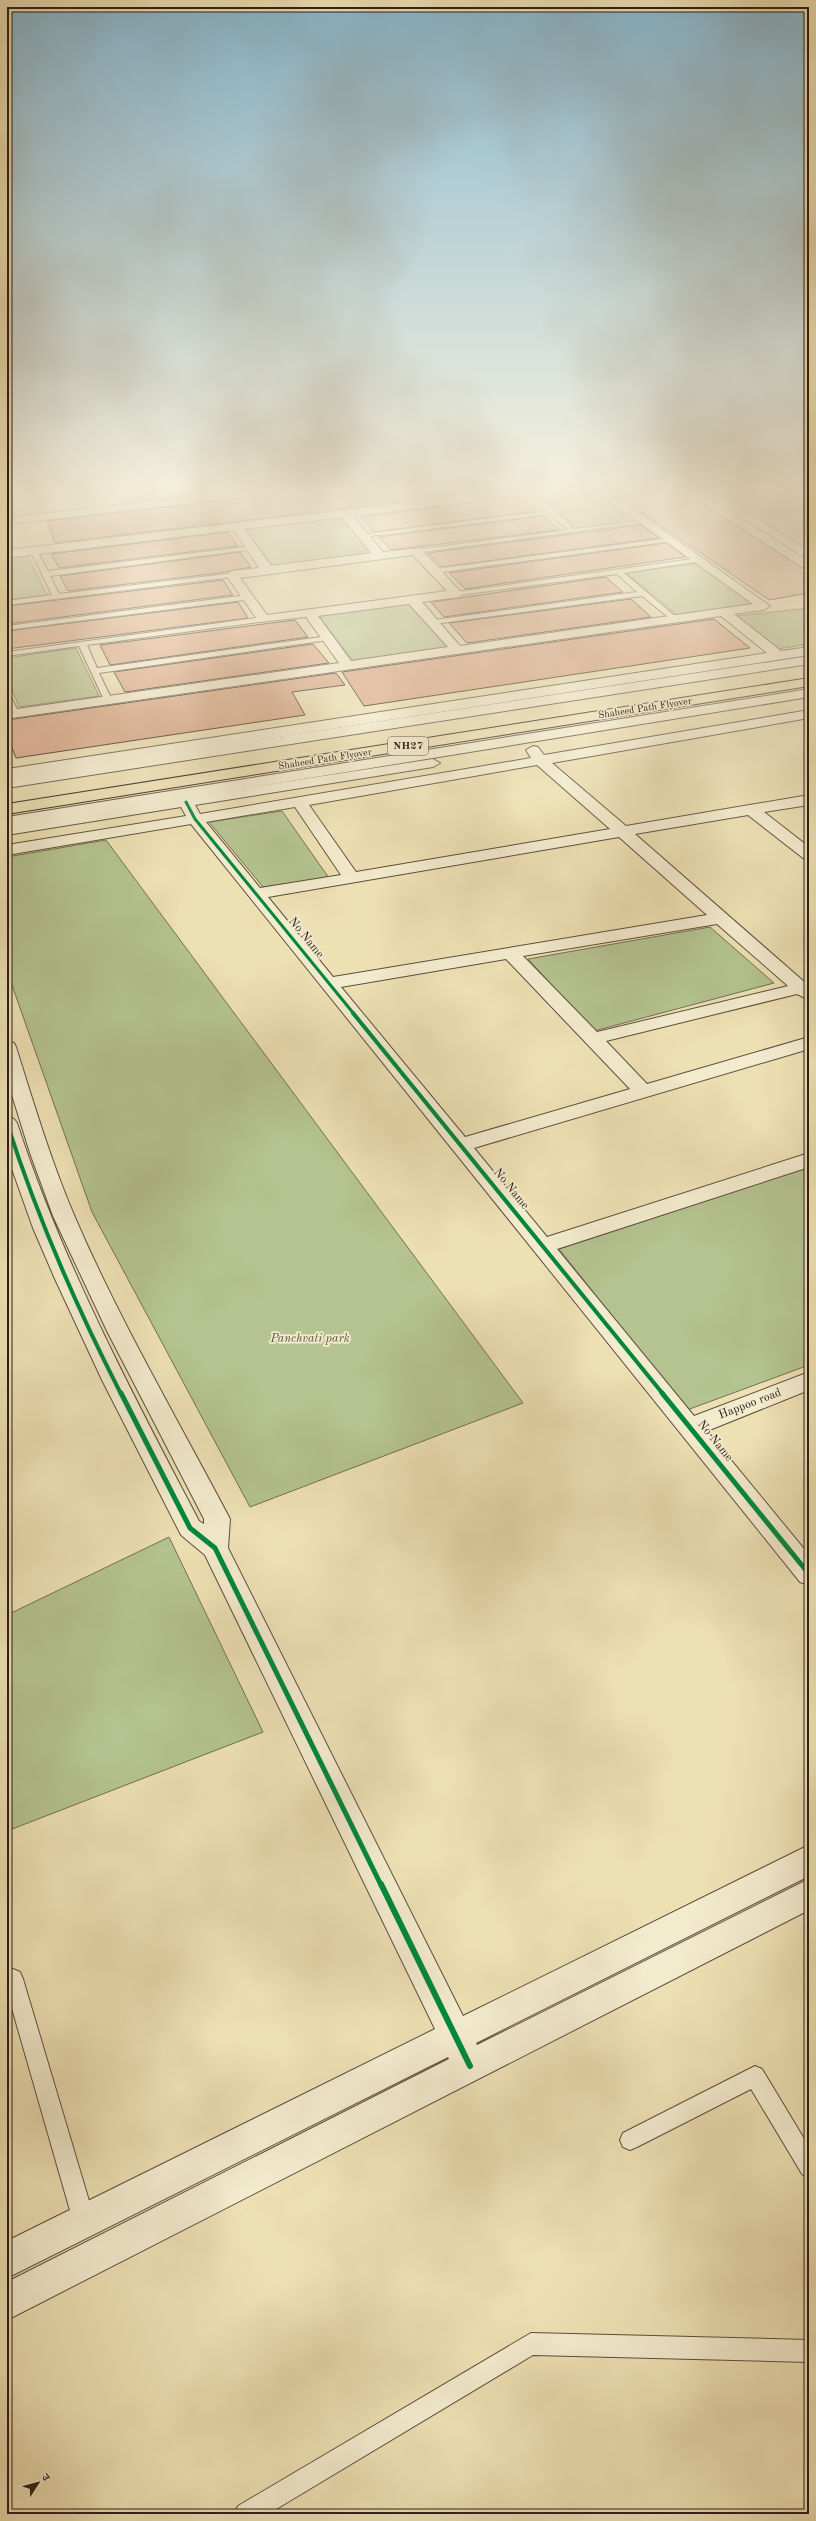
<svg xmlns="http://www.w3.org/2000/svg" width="816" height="2521" font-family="'Old Standard TT','Noto Serif Devanagari',serif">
	<rect width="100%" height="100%" fill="#ede0b3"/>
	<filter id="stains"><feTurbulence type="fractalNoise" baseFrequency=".005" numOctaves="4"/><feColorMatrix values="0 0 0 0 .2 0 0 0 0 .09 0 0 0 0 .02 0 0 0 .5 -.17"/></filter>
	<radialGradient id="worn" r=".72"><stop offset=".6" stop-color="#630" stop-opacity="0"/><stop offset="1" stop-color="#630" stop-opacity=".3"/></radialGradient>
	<!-- green -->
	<g fill="#b4c38f" stroke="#707054">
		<path d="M7 494H123L129 503 7 517Z"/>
		<path d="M538 494H598L632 521 577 528Z"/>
		<path d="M341 518 373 554 273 566 245 529Z"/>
		<path d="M27 555 47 595 7 600V558Z"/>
		<path d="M699 563 753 604 677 615 626 573Z"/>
		<path d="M408 603 447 647 353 661 318 615Z"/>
		<path d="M809 608V644L778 649 737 616Z"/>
		<path d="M76 648 99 696 19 707 7 677V658Z"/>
		<path d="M282 811 329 878 263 887 209 822Z"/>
		<path d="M106 840 523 1403 250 1507 92 1212 7 971V857Z"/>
		<path d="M710 927 774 983 594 1031 528 959Z"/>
		<path d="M809 1167V1365L687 1410 559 1249Z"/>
		<path d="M169 1537 263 1732 7 1831V1615Z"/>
	</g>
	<!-- building -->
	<g fill="#dba585" stroke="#2d1e18">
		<path d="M140 494H200L144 501Z"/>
		<path d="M250 494H464L352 508 349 505V508L55 543 47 521 244 498Z"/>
		<path d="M513 494H518L537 511 374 532 360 517 507 498Z"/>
		<path d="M615 494H687L809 572V593L769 600Z"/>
		<path d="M544 516 559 530 391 550 379 537Z"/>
		<path d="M641 525 659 538 442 567 428 553Z"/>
		<path d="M228 532 238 546 59 568 51 554Z"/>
		<path d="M666 543 685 557 465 589 449 573Z"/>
		<path d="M240 552 251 567 219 573 68 591 60 576Z"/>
		<path d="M606 577 623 592 444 617 431 602Z"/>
		<path d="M223 580 233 595 7 624V606Z"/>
		<path d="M631 599 651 617 467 643 449 623Z"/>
		<path d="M238 602 248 618 7 649V631Z"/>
		<path d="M714 619 750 648 364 706 342 672Z"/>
		<path d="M295 620 308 637 110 665 100 645Z"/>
		<path d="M313 644 329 663 125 692 114 672Z"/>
		<path d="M336 673 345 685 292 692 305 715 16 758 7 735V720Z"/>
	</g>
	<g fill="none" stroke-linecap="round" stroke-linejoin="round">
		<defs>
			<g id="service">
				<path d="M529 494H536L575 529 644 520 647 522 416 553 414 552V550L568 530 550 514 363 537 360 535 547 511Z"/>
				<path d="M670 538 672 539V541L435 573 431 571 435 569Z"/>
				<path d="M252 546 254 547V549L50 576 59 594 235 573V577H232L7 605V601L52 595 31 551 34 549 37 551 48 571Z"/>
				<path d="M699 558 703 560 701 561 624 573 676 617 677 619 673 621 642 596 434 624 430 622 434 620 637 592 617 574 453 596 452 594 456 592Z"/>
				<path d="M248 595H251V599L7 630V626Z"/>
				<path d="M264 617H267V621L87 645 97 668 328 636 332 638 328 640 99 673 112 700 108 702 104 700 79 646 7 656V652Z"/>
				<path d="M13 1969 20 1972 23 1979 95 2221 91 2228 84 2232 77 2228 73 2221 7 1991V1971Z"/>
				<path d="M755 2066 762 2069 809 2147V2177L802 2174 751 2089 637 2147 630 2150 623 2147 620 2140 623 2133Z"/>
				<path d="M531 2333 809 2340V2362L533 2355 268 2514H234L238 2506Z"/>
			</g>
			<g id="minor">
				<path d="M214 494H249L244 497 7 524V518Z"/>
				<path d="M478 494H512L507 497 353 516 383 552 420 548 460 591 462 594 460 597 422 602 460 646 753 604 600 494H612L770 606 764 610 734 614 781 651 809 647V655L7 779V769L767 653 721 616 12 718 7 717V698L12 699 17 709 339 663 306 617 259 622 226 575 232 571 259 568 234 530 7 558V550ZM342 517 371 553 271 566 244 529ZM413 555 447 591 267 615 240 578ZM409 604 448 647 351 661 318 616Z"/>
				<path d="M809 710V718L552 763 626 826 809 795V805L764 812 809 847V860L803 858 748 815 635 834 809 986V1000L797 994 606 1041 647 1084 809 1037V1049L474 1148 547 1237 809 1153V1167L557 1249 694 1416 809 1372V1390L707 1431 809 1555V1585L800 1582 191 824 7 855V845L186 816 181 807 7 835V825L433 759 440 763 433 767 195 805 200 814 531 758 526 750 533 746 538 747 544 755ZM537 765 610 829 356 872 309 805ZM295 807 341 875 260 888 206 822ZM619 837 707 915 333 977 268 897ZM717 924 788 986 597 1032 523 956ZM506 959 630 1089 465 1137 341 987Z"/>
				<path d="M7 1041 14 1043 16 1047C34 1104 51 1161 74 1215 119 1320 177 1418 230 1519L228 1548 463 2016 809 1845V1876L476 2043 477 2045 809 1879V1910L7 2320V2282L449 2059 448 2057 7 2278V2241L435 2029 205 1555 181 1535 102 1380 55 1279 33 1228 7 1155V1117L14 1119 17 1123C63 1263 131 1391 199 1521L204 1524V1519L107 1331 53 1216 30 1153 7 1079Z"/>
			</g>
			<g id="tertiary">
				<path d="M705 494H718L809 551V560Z"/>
				<path d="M809 656V664L7 788V778Z"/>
				<path d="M809 689V697L7 827V817Z"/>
			</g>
			<path id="trunk" d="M809 678V686L7 814V804Z"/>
		</defs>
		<!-- service casing -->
		<use href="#service" stroke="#5d4e3f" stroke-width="2"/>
		<!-- minor casing -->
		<use href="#minor" stroke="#5d4e3f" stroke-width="2"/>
		<!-- tertiary casing -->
		<use href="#tertiary" stroke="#5d4e3f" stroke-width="2"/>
		<!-- trunk casing -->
		<use href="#trunk" stroke="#2d1e18" stroke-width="2"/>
		<!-- service -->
		<use href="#service" fill="#f3ebce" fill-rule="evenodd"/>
		<!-- minor -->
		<use href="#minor" fill="#f3ebce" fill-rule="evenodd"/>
		<!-- tertiary -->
		<use href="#tertiary" fill="#f3ebce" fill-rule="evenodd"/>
		<!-- trunk -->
		<use href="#trunk" fill="#ede0b3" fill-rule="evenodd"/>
		<defs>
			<path id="cycleway-far3" d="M186 802 195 819 354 1014"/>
			<g id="cycleway-far2">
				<path d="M353 1013 663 1394"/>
				<path d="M7 1123C37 1217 76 1306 121 1394"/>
			</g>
			<g id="cycleway-far1">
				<path d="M121 1393 190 1528 215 1548 381 1885"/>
				<path d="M662 1393 809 1574"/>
			</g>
			<path id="cycleway" d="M381 1884 470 2066"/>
		</defs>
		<!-- cycleway-far3 casing -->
		<use href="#cycleway-far3" stroke="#f3ebce" stroke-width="5"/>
		<!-- cycleway-far2 casing -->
		<use href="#cycleway-far2" stroke="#f3ebce" stroke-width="6"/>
		<!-- cycleway-far1 casing -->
		<use href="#cycleway-far1" stroke="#f3ebce" stroke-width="8"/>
		<!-- cycleway casing -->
		<use href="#cycleway" stroke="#f3ebce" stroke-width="9"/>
		<!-- cycleway-far3 -->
		<use href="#cycleway-far3" stroke="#00873e" stroke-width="3"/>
		<!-- cycleway-far2 -->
		<use href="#cycleway-far2" stroke="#00873e" stroke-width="4"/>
		<!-- cycleway-far1 -->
		<use href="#cycleway-far1" stroke="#00873e" stroke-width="5"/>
		<!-- cycleway -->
		<use href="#cycleway" stroke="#00873e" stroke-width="6"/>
	</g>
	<!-- sky -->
	<linearGradient id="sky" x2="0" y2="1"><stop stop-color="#88b8d0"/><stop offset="0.58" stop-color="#f7f1dd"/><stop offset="1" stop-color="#f7f1dd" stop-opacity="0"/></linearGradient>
	<rect width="816" height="847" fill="url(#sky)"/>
	<g text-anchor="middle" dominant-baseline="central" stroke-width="3.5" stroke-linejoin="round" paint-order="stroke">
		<!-- far-street labels -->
		<g font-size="10" fill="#2d1e18" stroke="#f3ebce">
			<text transform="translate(645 708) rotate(-9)">Shaheed Path Flyover</text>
			<text transform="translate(325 759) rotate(-9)">Shaheed Path Flyover</text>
		</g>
		<!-- shield labels -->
		<rect fill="#f3ebce" stroke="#685c4f" stroke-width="1" x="388" y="737" width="40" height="18" rx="3"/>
		<g font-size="11" font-weight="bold" fill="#2d1e18">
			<text x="408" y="746">NH27</text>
		</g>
		<!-- street labels -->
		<g font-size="12" fill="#2d1e18" stroke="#f3ebce">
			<text transform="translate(306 938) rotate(51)">No Name</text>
			<text transform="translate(511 1189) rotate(51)">No Name</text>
			<text transform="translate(750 1404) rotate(-21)">Happoo road</text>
			<text transform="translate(715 1441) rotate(51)">No Name</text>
		</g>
		<!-- park labels -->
		<g font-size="12" font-style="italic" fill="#56503c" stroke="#f3ebce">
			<text x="310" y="1339">Panchvati park</text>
		</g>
	</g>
	<!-- margin -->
	<rect width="816" height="2521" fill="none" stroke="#ede0b3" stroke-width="24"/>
	<rect x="8" y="8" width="800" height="2505" fill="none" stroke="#2d1e18" stroke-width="2"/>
	<rect x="12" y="12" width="792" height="2497" fill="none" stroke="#2d1e18"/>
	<!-- north arrow -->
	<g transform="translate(38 2483) rotate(54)" stroke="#f3ebce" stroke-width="3" paint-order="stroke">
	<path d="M0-3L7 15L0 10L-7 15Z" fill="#2d1e18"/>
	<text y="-6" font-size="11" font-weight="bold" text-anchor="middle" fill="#2d1e18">उ</text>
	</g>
	<rect width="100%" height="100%" filter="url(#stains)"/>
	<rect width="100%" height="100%" fill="url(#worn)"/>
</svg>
